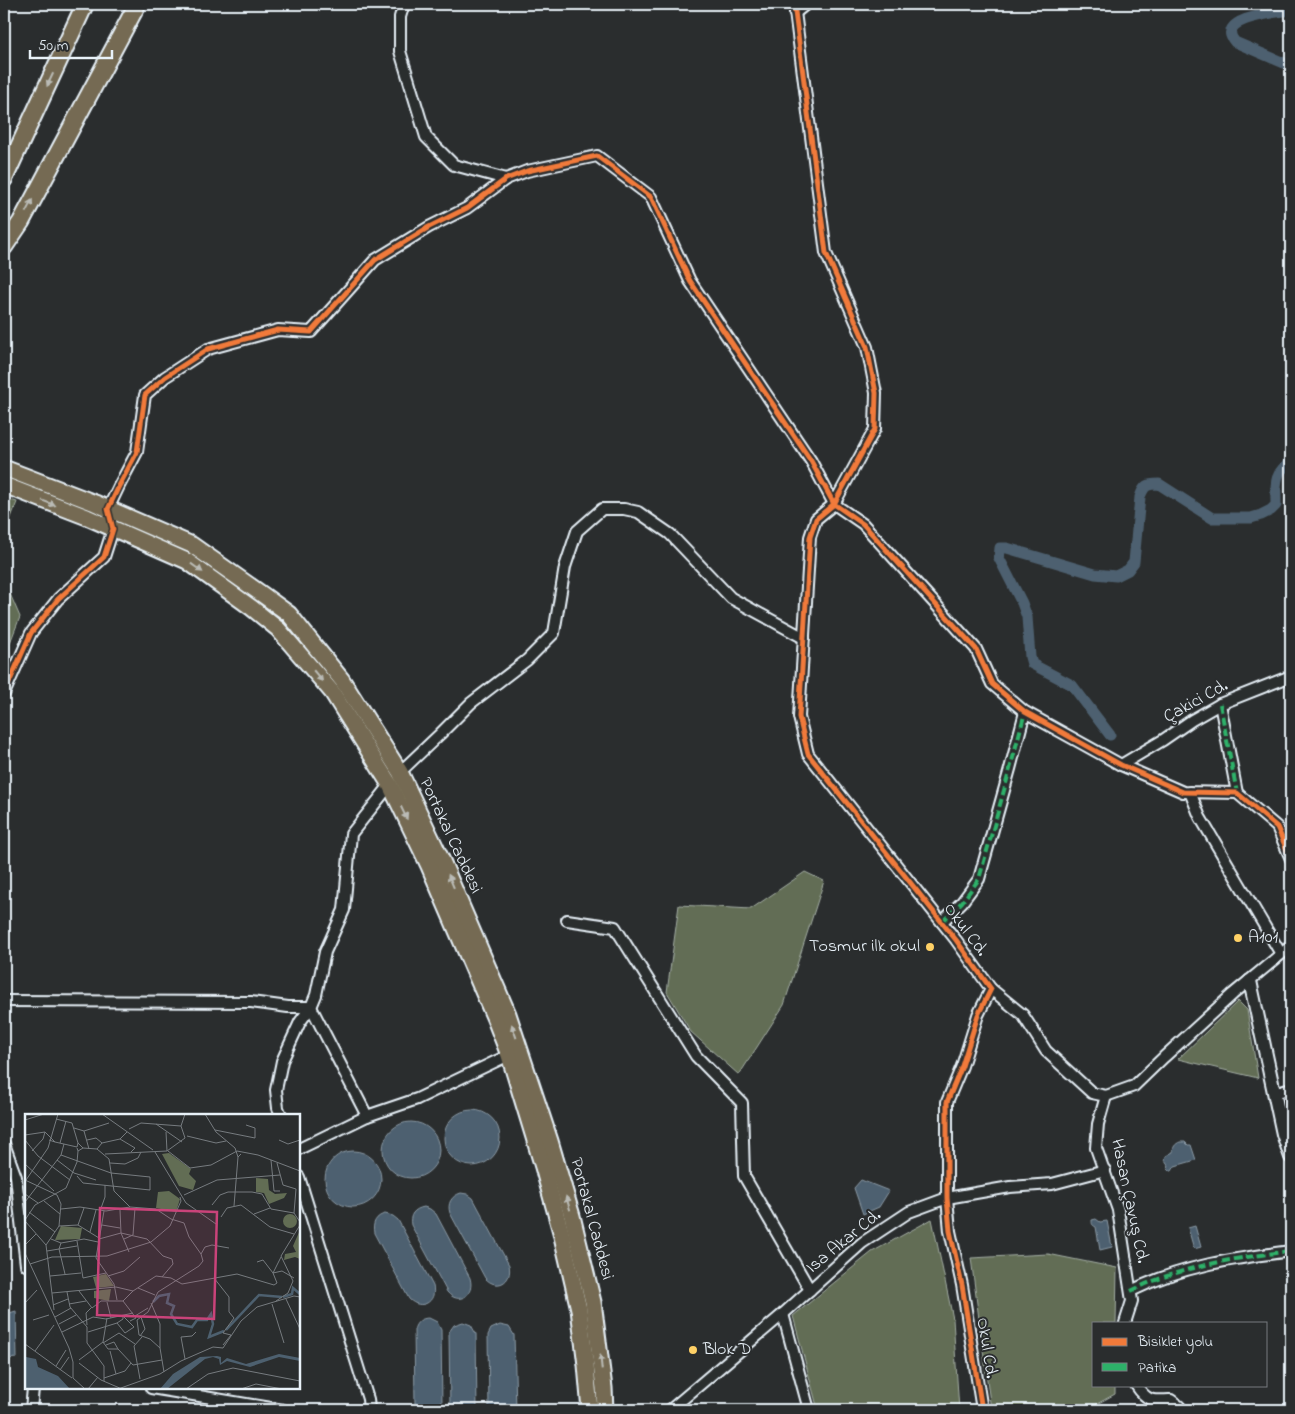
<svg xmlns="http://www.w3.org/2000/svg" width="1295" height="1414" font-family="'Indie Flower',sans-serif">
	<rect width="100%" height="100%" fill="#2a2d2e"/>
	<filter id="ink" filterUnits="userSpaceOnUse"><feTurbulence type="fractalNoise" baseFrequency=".02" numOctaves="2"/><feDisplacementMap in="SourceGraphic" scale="10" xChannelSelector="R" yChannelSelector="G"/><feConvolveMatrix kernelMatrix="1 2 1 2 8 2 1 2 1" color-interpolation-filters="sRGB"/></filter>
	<g filter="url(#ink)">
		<!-- green -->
		<g fill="#626d54" stroke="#a5afa6">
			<path d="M4 498 17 502 4 536Z"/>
			<path d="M4 580 20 617 4 658Z"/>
			<path d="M805 872 824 881 784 1005 739 1075 691 1032 667 992 679 905 751 909Z"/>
			<path d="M1238 1001 1247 1010 1258 1078 1178 1059Z"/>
			<path d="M932 1219 953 1319 959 1410H818L793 1316 872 1252Z"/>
			<path d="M1048 1254 1117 1268 1116 1323H1094V1385H1115V1394L1086 1410H991L971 1258Z"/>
		</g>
		<!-- water -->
		<g fill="#4d606f" stroke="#8b9aa6">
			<circle cx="472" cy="1138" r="28"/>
			<circle cx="411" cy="1150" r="28"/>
			<path d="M1180 1142H1185L1188 1145H1191L1196 1160 1175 1166 1172 1171H1170L1168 1169 1169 1166 1165 1160 1166 1156 1173 1152C1173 1147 1175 1144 1180 1142Z"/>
			<circle cx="353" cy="1179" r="28"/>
			<path d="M861 1180 889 1191 879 1207 863 1214 854 1188Z"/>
			<path d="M461 1193 467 1194 473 1198 509 1265C513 1282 497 1291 485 1278L450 1213C447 1204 451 1196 461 1193Z"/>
			<path d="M424 1207 430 1209 436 1214 470 1278C475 1295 459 1306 447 1292L411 1225C409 1215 414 1209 424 1207Z"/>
			<path d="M385 1214 393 1216 398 1220 433 1286C437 1302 421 1311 409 1299L374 1233C372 1223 376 1216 385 1214Z"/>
			<path d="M1096 1219 1100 1222 1107 1221 1112 1247 1100 1250 1096 1227C1092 1225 1092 1224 1092 1220Z"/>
			<path d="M1195 1226 1201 1247 1194 1249 1188 1228Z"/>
			<path d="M16 1311 17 1358 7 1359C4 1354 3 1352 5 1346L9 1345V1340L4 1334V1318L6 1314Z"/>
			<path d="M429 1318 437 1322 441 1330 442 1406 440 1410H416L415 1404 414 1330C416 1322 421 1318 429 1318Z"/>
			<path d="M463 1322 471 1325 476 1334 477 1410H450V1409L449 1332 454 1325Z"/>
			<path d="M500 1325 509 1327 514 1335 516 1410H489L488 1335 491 1329Z"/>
		</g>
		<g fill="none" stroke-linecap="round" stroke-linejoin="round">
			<!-- canal -->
			<g stroke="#4d606f" stroke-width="11">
				<path d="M1291 10C1280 12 1213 18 1235 42L1291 66"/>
				<path d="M1110 735 1072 685 1032 664 1030 657 1027 617 1022 603 999 558 1000 548H1007L1095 574 1116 576 1128 570 1134 562 1140 497C1144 485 1147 484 1159 484L1212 518H1251L1261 515 1271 510 1276 505C1276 488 1273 471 1291 463"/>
			</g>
			<defs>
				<g id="minor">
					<path d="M404 4 400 17V51L426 137 454 165 506 179"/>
					<path d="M794 4 826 253 867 347 876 393 875 429 834 504 816 519 810 537 799 717 808 754 956 940 991 989 978 1015 962 1066 947 1102V1198L950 1231 962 1285 982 1410"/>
					<path d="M795 13 806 4"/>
					<path d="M4 694 31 633 58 599 104 557 113 529 108 509 119 486 137 452 145 395 165 377 208 349 278 330 311 332 375 260 429 227 467 208 506 179 527 171 597 156 651 197 690 281 811 461 834 504 863 524 976 649 992 684 1025 712 1121 765 1183 792 1237 793 1277 827 1291 859"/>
					<path d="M1220 704 1237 793"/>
					<path d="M1121 765 1163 740 1192 720 1220 704 1291 676"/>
					<path d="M400 772 440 734 471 703 527 660 554 633 565 567 577 531 602 509H624L638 512 670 534 731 598 804 638"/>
					<path d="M1190 792 1200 817 1281 954"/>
					<path d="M567 920 615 927 696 1056 742 1103 744 1176 810 1290"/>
					<path d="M942 922 962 902 979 879 1010 769 1025 712"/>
					<path d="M991 989 1023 1015 1046 1051 1092 1093 1106 1096 1098 1124 1096 1148 1118 1210 1132 1301 1125 1323"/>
					<path d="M4 1001 251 1002 288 1007H311L367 1116"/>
					<path d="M1274 1093 1291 1088"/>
					<path d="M1106 1096 1134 1086 1164 1057 1233 994 1291 946"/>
					<path d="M281 1115 278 1108 276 1090 282 1061 300 1022 311 1007 316 995 325 952 344 910 351 834 390 785"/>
					<path d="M4 1144 16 1177 26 1265"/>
					<path d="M299 1149 367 1116 417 1099 509 1055"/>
					<path d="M299 1177 368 1399 369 1410"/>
					<path d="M1131 1291C1181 1266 1236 1258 1291 1251"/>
					<path d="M783 1314 809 1410"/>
					<path d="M1136 1385C1147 1402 1153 1401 1171 1400L1179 1406 1182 1410"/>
					<path d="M151 1388 283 1410"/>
					<path d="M31 1410 33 1388"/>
					<path d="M670 1410 783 1314 862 1243 909 1212 947 1198 1010 1187 1052 1184 1105 1170"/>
				</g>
				<path id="tertiary" d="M1250 981 1283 1134 1291 1157"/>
				<g id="primary">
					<path d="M4 468 95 503 192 545 263 595 289 614 342 680 400 772 442 861 508 1014 550 1141 572 1216 593 1302 604 1388 605 1410"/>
					<path d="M4 485 87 517 187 561 252 608 278 629 332 692 390 785 429 866 495 1019 509 1055 543 1167 561 1232 579 1309 586 1365 590 1410"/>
				</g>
				<g id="trunk">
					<path d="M4 179 85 4"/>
					<path d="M4 247 21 222 136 7"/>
				</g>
			</defs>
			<!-- minor casing -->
			<use href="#minor" stroke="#e8f1f8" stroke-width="14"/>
			<!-- tertiary casing -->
			<use href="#tertiary" stroke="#e8f1f8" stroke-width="16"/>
			<!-- primary casing -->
			<use href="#primary" stroke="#e8f1f8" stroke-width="19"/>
			<!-- trunk casing -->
			<use href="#trunk" stroke="#e8f1f8" stroke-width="20"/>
			<!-- minor -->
			<use href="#minor" stroke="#2a2d2e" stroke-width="10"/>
			<!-- tertiary -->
			<use href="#tertiary" stroke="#2a2d2e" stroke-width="12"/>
			<!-- primary -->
			<use href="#primary" stroke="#756b52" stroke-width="15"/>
			<!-- trunk -->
			<use href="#trunk" stroke="#756b52" stroke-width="16"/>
			<!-- quiet -->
			<g stroke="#2db169" stroke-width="4" stroke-dasharray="8 4" stroke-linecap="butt">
				<path d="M1220 704 1237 793"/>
				<path d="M942 922 962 902 979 879 1010 769 1025 712"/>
				<path d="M1131 1291C1181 1266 1236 1258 1291 1251"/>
			</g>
			<defs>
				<g id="cycleway">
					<path d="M794 4 826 253 867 347 876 393 875 429 834 504 816 519 810 537 799 717 808 754 956 940 991 989 978 1015 962 1066 947 1102V1198L950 1231 962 1285 982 1410"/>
					<path d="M4 694 31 633 58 599 104 557 113 529 108 509 119 486 137 452 145 395 165 377 208 349 278 330 311 332 375 260 429 227 467 208 506 179 527 171 597 156 651 197 690 281 811 461 834 504 863 524 976 649 992 684 1025 712 1121 765 1183 792 1237 793 1277 827 1291 859"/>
				</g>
			</defs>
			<!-- cycleway casing -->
			<use href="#cycleway" stroke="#2a2d2e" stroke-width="8"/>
			<!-- cycleway -->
			<use href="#cycleway" stroke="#f17a3a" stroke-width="5"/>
		</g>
		<!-- one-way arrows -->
		<defs><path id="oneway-solid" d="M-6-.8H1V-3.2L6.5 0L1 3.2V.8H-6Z" transform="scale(1.25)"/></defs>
		<g fill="#babbb6">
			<use href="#oneway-solid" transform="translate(50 80) rotate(115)"/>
			<use href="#oneway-solid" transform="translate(29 206) rotate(-62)"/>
			<use href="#oneway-solid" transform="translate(49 503) rotate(21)"/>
			<use href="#oneway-solid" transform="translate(197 568) rotate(36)"/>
			<use href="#oneway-solid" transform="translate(318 676) rotate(50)"/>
			<use href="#oneway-solid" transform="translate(404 813) rotate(64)"/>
			<use href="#oneway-solid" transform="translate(451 881) rotate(-113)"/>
			<use href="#oneway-solid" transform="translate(514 1031) rotate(-109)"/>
			<use href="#oneway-solid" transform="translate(568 1203) rotate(-107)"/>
			<use href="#oneway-solid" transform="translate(601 1362) rotate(-96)"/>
		</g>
	</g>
	<!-- markers -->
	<g fill="#ffd166" stroke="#2a2d2e" stroke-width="2">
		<circle cx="1238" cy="938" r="5"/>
		<circle cx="930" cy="947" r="5"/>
		<circle cx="693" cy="1350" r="5"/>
	</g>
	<g text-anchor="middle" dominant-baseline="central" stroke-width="4" stroke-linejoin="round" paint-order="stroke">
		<!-- street labels -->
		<g font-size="18" fill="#e8f1f8" stroke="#2a2d2e">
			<text transform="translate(1196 702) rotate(-29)">Çakici Cd.</text>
			<text transform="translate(450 836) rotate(65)">Portakal Caddesi</text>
			<text transform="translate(965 930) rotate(53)">Okul Cd.</text>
			<text transform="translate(1129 1201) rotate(78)">Hasan Çavuş Cd.</text>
			<text transform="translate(591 1219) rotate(75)">Portakal Caddesi</text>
			<text transform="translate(844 1242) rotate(-39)">Isa Akar Cd.</text>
			<text transform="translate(986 1348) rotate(81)">Okul Cd.</text>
		</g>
		<!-- poi labels -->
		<g font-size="18" fill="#e8f1f8" stroke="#2a2d2e" text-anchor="start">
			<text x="1248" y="938">A101</text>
			<text x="920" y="947" text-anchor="end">Tosmur ilk okul</text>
			<text x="703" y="1350">Blok D</text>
		</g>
	</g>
	<!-- overview -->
	<g transform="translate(25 1114)">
		<rect width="275" height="275" fill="#2a2d2e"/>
		<path d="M144 39 166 55 164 60 171 67 168 76 154 72 137 40ZM231 64 243 65 244 76 250 80 262 79 259 84 244 90 239 79 231 78ZM144 77 155 85 151 98 131 94 133 78ZM258 107a7 7 0 1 1 14 0a7 7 0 1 1-14 0ZM36 112 57 114 55 125 30 126ZM275 116V145L270 143 259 146 260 140 271 138 268 132ZM81 160 89 172 71 174 68 163ZM86 175 84 187 69 184V177Z" fill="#626d54"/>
		<path d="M0 237 1 243 11 245 13 253 33 262 45 275H0ZM254 240 275 244V247L254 243 225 253 202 247 195 251 194 245 188 243 180 245 142 275H135L148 260 175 243 192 242 196 243V249L202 244 221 250Z" fill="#4d606f"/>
		<path fill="none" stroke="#4d606f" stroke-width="2.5" d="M258 183 267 180 268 174 275 180M128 188 134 182 144 180 142 189 149 192 146 200 152 210 167 213 172 206H182L186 200 188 210 184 223 199 217M201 216 234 181 257 183"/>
		<path fill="none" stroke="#767b7f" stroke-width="1" d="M77 0 128 36M180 0 191 18 210 34 213 43 216 40M31 5 47 9 53 29M0 6 19 0M131 10 157 28M49 14 59 17 64 35M104 15 116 9 156 12M190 16 230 24V14L221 11M59 17 84 9M141 18 142 37M0 21 20 18 30 28 24 26M162 22 191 29 201 27M95 25 110 34 106 38M0 26 13 42 45 66M62 26 71 24 77 29M254 26 263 30 275 26M30 28 52 33M35 29 41 7M52 33 53 29 58 34 53 37 52 34M58 34 72 35 84 45 89 77 105 93 131 95 146 105 159 109 164 123 176 140 178 147 174 152 133 178 123 198 112 206 114 221 125 225 135 234 139 258M72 35 77 29 95 25 102 18M7 37 18 25 20 18M143 37 165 54 186 51 212 37M212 37 233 41 275 57M130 38 161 89 191 110M80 40 142 37 160 24 156 12 160 0M36 41 86 59 125 63V76L58 69 52 62M32 46 49 59 71 66M246 46 249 77H255M85 49 100 50 113 44 116 38M252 49 258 71 271 75 269 99 275 108M0 50 29 77M0 66 32 81 36 90 34 112 21 131M1 66 23 34 33 0M0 80 13 89M159 81 192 66 255 61M19 87 35 100M0 88 36 41 39 30M187 91 195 81 203 78H227L237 80 246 95 269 99M209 92 213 43M36 95 55 93 81 97 105 93M95 96 96 119 104 138M75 97 80 83V71M79 97 71 144 89 170 92 186M4 98 30 118M229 100 245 94M196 103 202 94 216 91 245 113 269 120M0 106 10 91 41 74 52 48 53 37M0 107 21 131 29 196M53 111 59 94M77 111 95 114M34 112 53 111 74 124M65 118 71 96M96 119 122 125 138 142 147 145 148 150 137 163M26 125 36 129 59 125 73 128M74 125 96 119M99 125 108 121 110 94M52 127 58 164 81 159M36 129 34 135 40 160M0 131 11 120M22 137 52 132M0 139 44 234 48 248V264L60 275M176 140 180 133 187 131 204 134M232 148 238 146 248 159 256 143M5 150 27 143 82 142 126 128 145 112 156 87 155 83M25 162 56 159M83 162 99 157 115 143M189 164 204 183V198L209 204 198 219 206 221 198 231M113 174 130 181M54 177 67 194 76 187H98L108 177M42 178 45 193 62 213V229L79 252V267M27 179 91 173 108 177 131 162 146 164 157 170 212 160 249 171 252 169 248 159 257 157 269 164M261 185 275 215M98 187 111 204 105 207M251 187 263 179 268 167 256 142 275 111M82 188 86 204M0 189 12 176M126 189 135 210V234M44 190 61 187M247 190 259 229M28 191 43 185M110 202 123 194M30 203 46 194M8 206 24 201M92 209 100 219 109 213 99 203M34 210 51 201M62 211 61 199 66 194M37 218 68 203 81 205 108 199M63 218 92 209 98 205V201M115 222 120 215 116 203M78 228 82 204M78 229 94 219 110 230M0 230 47 264M81 231 89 228 93 235M10 237 29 211M85 237 91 260M160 245 156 223 167 222 171 218M54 246 78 228 83 235H93L108 251 137 246M54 249 76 266 97 275M31 252 41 236M35 256 44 243M79 264 100 257 106 249M115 265 109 232 117 223M63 275 73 263M93 275 135 260 156 247 188 233 198 234 216 207 232 193 269 182 275 183M161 275 183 260 208 254 275 267M216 275 231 270 257 275"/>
		<path fill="#ca437a" fill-opacity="0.15" stroke="#ca437a" stroke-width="2.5" d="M75 94 192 98 189 205 72 201Z"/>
		<rect width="275" height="275" fill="none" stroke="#e8f1f8" stroke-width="2.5"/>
	</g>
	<!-- margin -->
	<rect width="1295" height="1414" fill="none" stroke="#2a2d2e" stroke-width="20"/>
	<rect x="10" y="10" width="1275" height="1394" fill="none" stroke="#e8f1f8" stroke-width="2" filter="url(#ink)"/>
	<!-- legend -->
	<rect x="1092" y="1322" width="175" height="65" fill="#2a2d2e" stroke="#767b7f"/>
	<rect x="1102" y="1338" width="25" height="8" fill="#f17a3a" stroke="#767b7f"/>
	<text x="1138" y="1346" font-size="15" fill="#e8f1f8">Bisiklet yolu</text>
	<rect x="1102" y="1363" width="25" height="8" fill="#2db169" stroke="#767b7f"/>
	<text x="1138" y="1372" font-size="15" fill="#e8f1f8">Patika</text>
	<!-- scale -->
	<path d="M30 50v8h82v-8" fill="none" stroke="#e8f1f8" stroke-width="2.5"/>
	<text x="38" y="50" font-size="15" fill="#e8f1f8" stroke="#2a2d2e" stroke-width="4" paint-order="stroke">50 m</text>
</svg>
